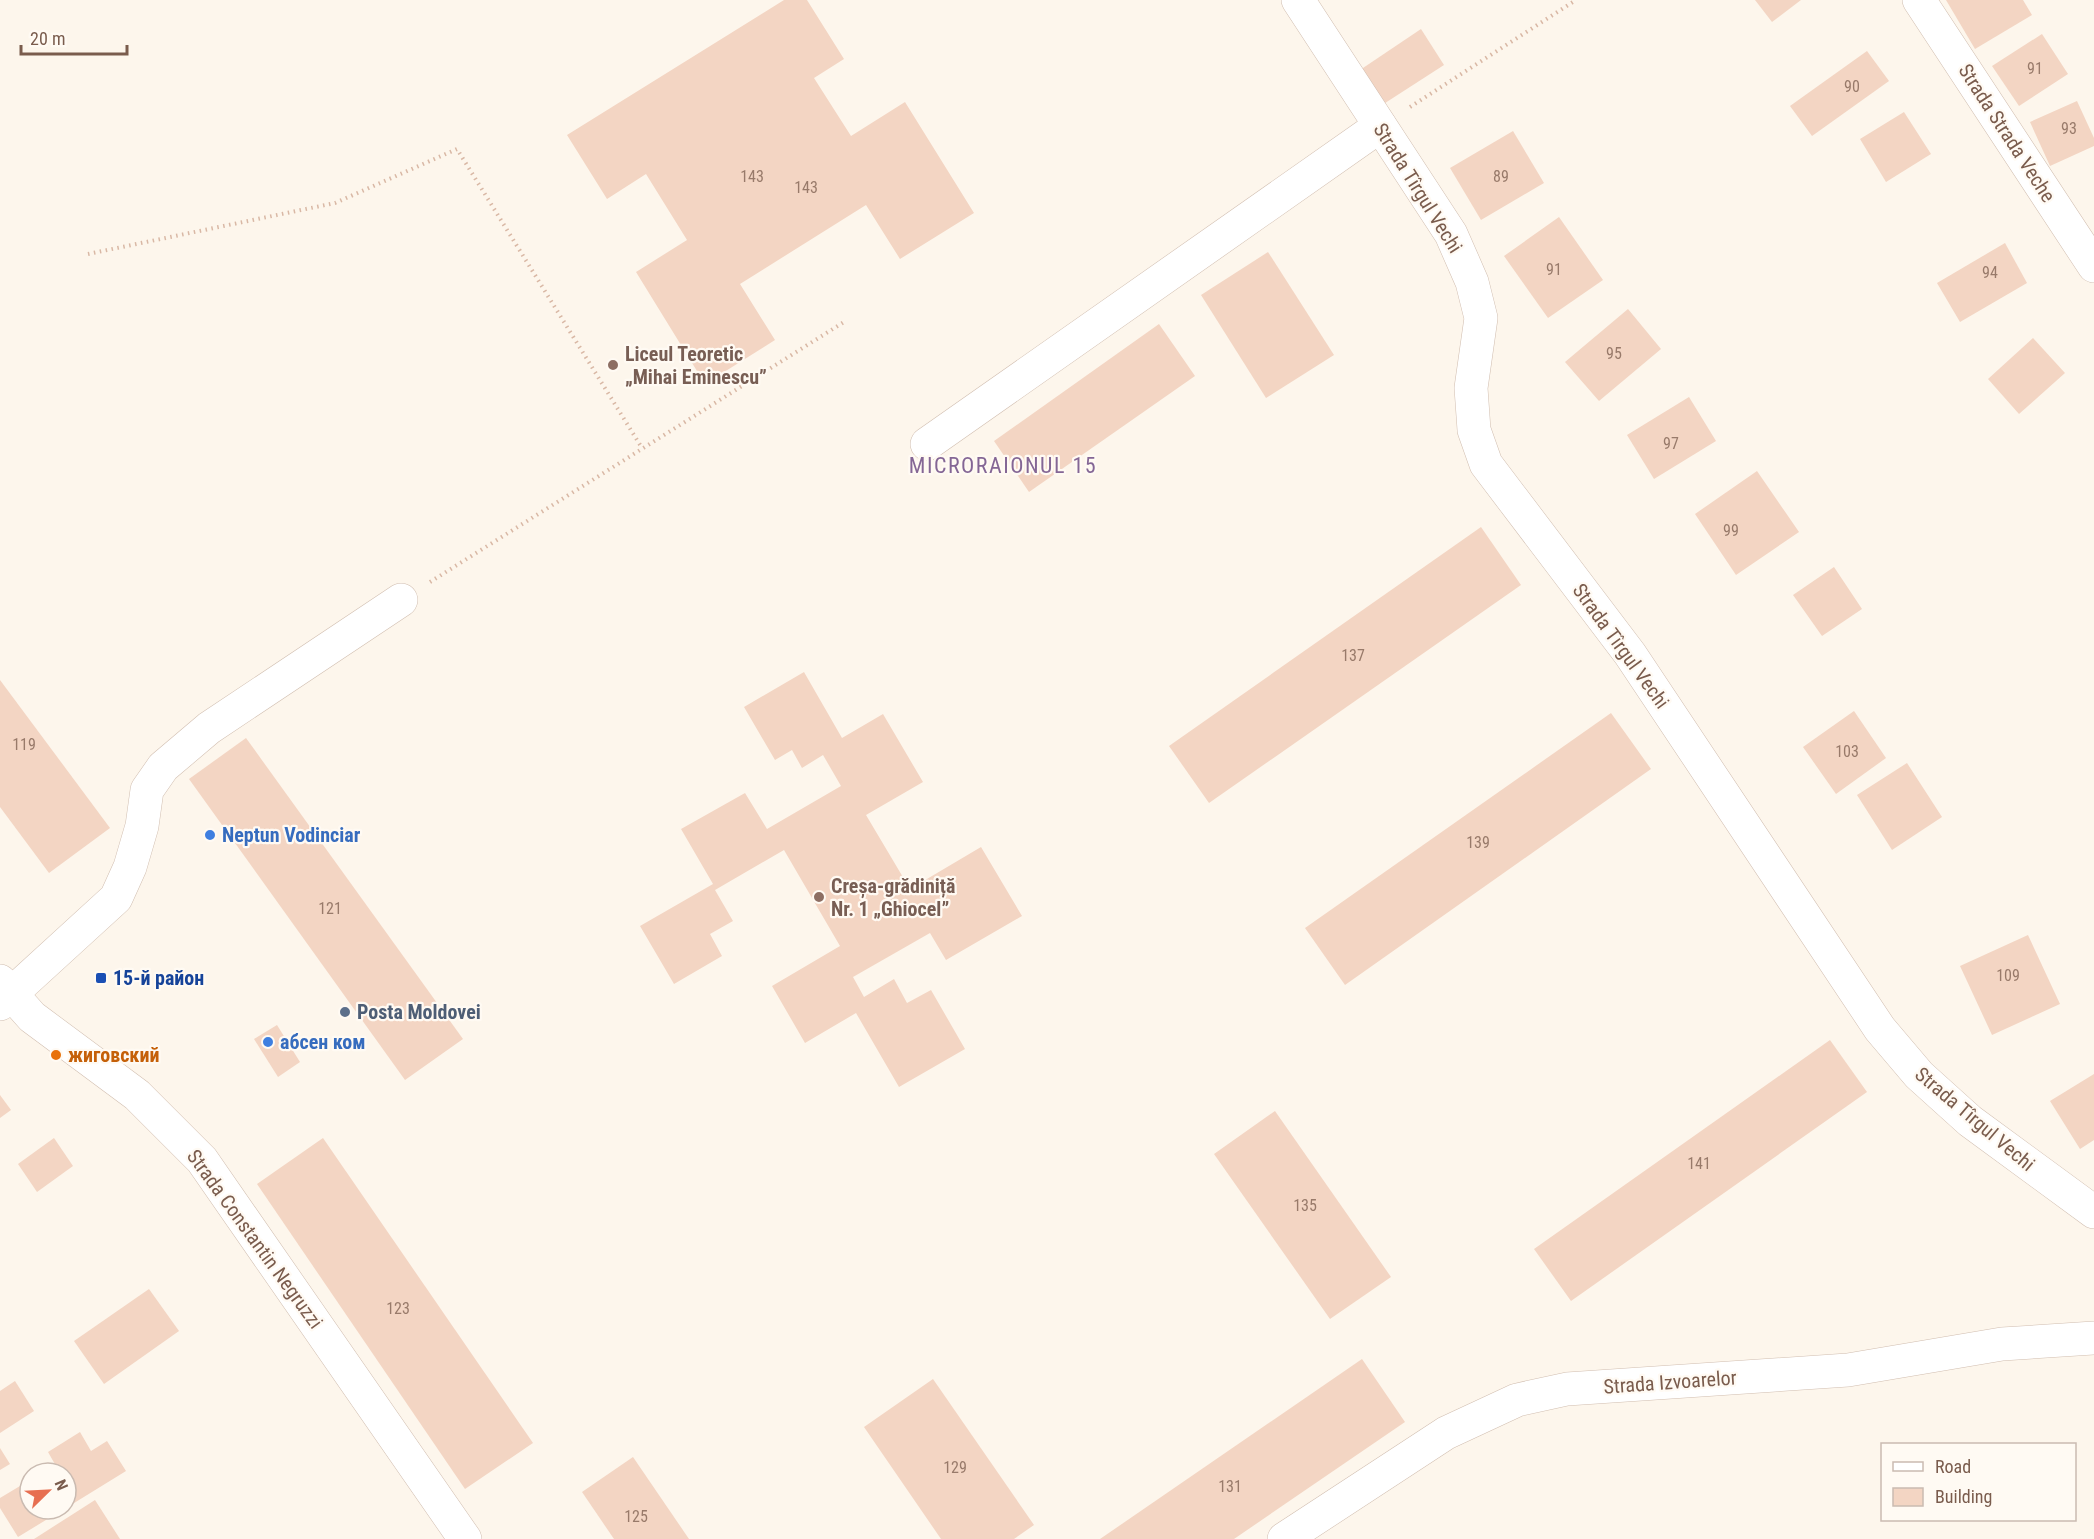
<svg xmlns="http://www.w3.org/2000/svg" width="2094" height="1539" font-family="'Roboto Condensed',sans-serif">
	<rect width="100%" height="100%" fill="#fdf6ec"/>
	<!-- building -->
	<g fill="#f3d5c3">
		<path d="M784 0H807L844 59 814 78 851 136 905 102 974 213 900 259 866 205 740 284 775 340 705 384 636 272 687 240 646 174 607 199 567 135Z"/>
		<path d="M1755 0H1801L1772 22Z"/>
		<path d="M1946 0H2023L2032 15 1975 49Z"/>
		<path d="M1421 29 1444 65 1382 105 1360 70Z"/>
		<path d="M2042 34 2068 74 2019 106 1992 66Z"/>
		<path d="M1867 51 1889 81 1812 136 1790 106Z"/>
		<path d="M2077 101 2094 138V146L2050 166 2030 122Z"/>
		<path d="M1904 112 1931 154 1886 182 1860 139Z"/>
		<path d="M1513 131 1544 183 1481 220 1450 168Z"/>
		<path d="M1559 217 1603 280 1548 318 1504 256Z"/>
		<path d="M2005 243 2027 283 1960 322 1937 283Z"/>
		<path d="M1268 252 1334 355 1266 398 1201 295Z"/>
		<path d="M1628 309 1661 349 1599 401 1565 362Z"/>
		<path d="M1159 324 1195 376 1029 492 994 441Z"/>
		<path d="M2033 338 2065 373 2019 414 1988 379Z"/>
		<path d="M1689 397 1716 441 1654 479 1627 435Z"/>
		<path d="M1757 471 1799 532 1736 575 1695 514Z"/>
		<path d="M1481 527 1521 585 1209 803 1169 746Z"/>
		<path d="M1834 567 1862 609 1822 636 1793 595Z"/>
		<path d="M804 672 842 738 883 714 923 782 866 815 910 889 981 847 1022 916 946 960 930 933 853 977 864 997 894 979 907 1003 931 990 965 1049 899 1087 856 1013 805 1043 772 986 840 946 784 850 715 890 733 921 710 934 722 956 674 984 640 926 713 884 681 829 745 793 767 829 841 786 823 755 802 768 792 750 775 760 744 707Z"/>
		<path d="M0 680 110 828 49 873 0 807Z"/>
		<path d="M1854 711 1886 758 1836 794 1803 747Z"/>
		<path d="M1611 713 1651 769 1345 985 1305 928Z"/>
		<path d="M246 738 463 1039 405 1080 189 779Z"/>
		<path d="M1907 763 1942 817 1892 850 1857 795Z"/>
		<path d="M2028 935 2060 1004 1992 1035 1960 966Z"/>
		<path d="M277 1025 300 1062 278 1077 254 1039Z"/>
		<path d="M1830 1040 1867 1092 1571 1301 1534 1249Z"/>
		<path d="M2094 1074V1140L2080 1149 2050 1101Z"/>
		<path d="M0 1095 11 1110 0 1118Z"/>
		<path d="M1275 1111 1391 1277 1330 1319 1214 1154Z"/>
		<path d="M54 1138 73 1166 37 1192 18 1164Z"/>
		<path d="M323 1138 533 1443 465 1489 257 1184Z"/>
		<path d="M149 1289 179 1331 104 1384 74 1341Z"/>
		<path d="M1362 1359 1405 1422 1234 1539H1100Z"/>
		<path d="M933 1379 1034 1525 1014 1539H941L864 1427Z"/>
		<path d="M15 1381 34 1411 0 1433V1391Z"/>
		<path d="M80 1432 91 1451 107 1441 126 1471 66 1508V1473H60L48 1452Z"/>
		<path d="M0 1448 10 1464 0 1470Z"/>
		<path d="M633 1457 689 1539H614L582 1492Z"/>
		<path d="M30 1480V1509H64L18 1537 0 1508V1498Z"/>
		<path d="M95 1500 120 1539H34Z"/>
	</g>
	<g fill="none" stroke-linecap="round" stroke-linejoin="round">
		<defs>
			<g id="minor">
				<path d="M1298 0 1451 234 1472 282 1481 318 1471 388 1474 430 1486 464 1630 654 1880 1029 1919 1075 1970 1121 2094 1212"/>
				<path d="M1919 0 2094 266"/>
				<path d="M927 444 1380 126"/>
				<path d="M0 981 32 1017 137 1095 202 1160 465 1539"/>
				<path d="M0 1004 116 898 130 867 142 826 147 790 163 767 209 728 401 600"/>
				<path d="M1284 1539 1446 1433 1517 1400 1567 1389 1848 1370 2002 1344 2094 1338"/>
			</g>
		</defs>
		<!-- minor casing -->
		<use href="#minor" stroke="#d1beb0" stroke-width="34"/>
		<!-- path -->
		<g stroke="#d9b8a5" stroke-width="4" stroke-dasharray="1.5 4.5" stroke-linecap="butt">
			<path d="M1410 107 1576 0"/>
			<path d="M88 254 335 203 457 149 642 448"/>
			<path d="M430 582 844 322"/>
		</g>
		<!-- minor -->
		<use href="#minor" stroke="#fff" stroke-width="33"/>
	</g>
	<!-- markers -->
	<g fill="#8d6e63" stroke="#fffaf3" stroke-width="2">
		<circle cx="613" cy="365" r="6"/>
		<circle cx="819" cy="897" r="6"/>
	</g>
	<g fill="#3f7fe0" stroke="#fffaf3" stroke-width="2">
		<circle cx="210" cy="835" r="6"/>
		<circle cx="268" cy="1042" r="6"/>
	</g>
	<rect fill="#1a4fb4" stroke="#fffaf3" stroke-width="2" x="95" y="972" width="12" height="12" rx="3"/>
	<circle fill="#5c6f8a" stroke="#fffaf3" stroke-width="2" cx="345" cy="1012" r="6"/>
	<circle fill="#e8710a" stroke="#fffaf3" stroke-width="2" cx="56" cy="1055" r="6"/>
	<g text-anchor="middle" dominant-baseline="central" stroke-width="4.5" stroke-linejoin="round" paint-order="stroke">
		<!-- number labels -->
		<g font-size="16" fill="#987a6a">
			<text x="2035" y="68">91</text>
			<text x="1852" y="86">90</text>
			<text x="2069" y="128">93</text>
			<text x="752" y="176">143</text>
			<text x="1501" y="176">89</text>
			<text x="806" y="187">143</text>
			<text x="1554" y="269">91</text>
			<text x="1990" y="272">94</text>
			<text x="1614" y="353">95</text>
			<text x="1671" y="443">97</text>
			<text x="1731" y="530">99</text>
			<text x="1353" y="655">137</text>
			<text x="24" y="744">119</text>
			<text x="1847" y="751">103</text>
			<text x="1478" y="842">139</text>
			<text x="330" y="908">121</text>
			<text x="2008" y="975">109</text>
			<text x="1699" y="1163">141</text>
			<text x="1305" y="1205">135</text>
			<text x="398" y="1308">123</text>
			<text x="955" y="1467">129</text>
			<text x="1230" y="1486">131</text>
			<text x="636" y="1516">125</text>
		</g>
		<!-- street labels -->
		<g font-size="20" fill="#7a5c4d" stroke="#fffaf3">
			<text transform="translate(2007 133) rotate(57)">Strada Strada Veche</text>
			<text transform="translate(1418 188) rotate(58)">Strada Tîrgul Vechi</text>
			<text transform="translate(1621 646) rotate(54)">Strada Tîrgul Vechi</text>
			<text transform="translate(1975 1119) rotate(40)">Strada Tîrgul Vechi</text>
			<text transform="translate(255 1239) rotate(54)">Strada Constantin Negruzzi</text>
			<text transform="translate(1670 1382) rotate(-4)">Strada Izvoarelor</text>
		</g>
		<!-- education labels -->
		<g font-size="20" font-weight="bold" fill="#785e54" stroke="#fffaf3" text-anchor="start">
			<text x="625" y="354">Liceul Teoretic<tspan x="625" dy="23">„Mihai Eminescu”</tspan></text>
			<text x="831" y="886">Creșa-grădiniță<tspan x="831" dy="23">Nr. 1 „Ghiocel”</tspan></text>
		</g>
		<!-- shop labels -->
		<g font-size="20" font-weight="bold" fill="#366cbe" stroke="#fffaf3" text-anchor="start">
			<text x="222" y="835">Neptun Vodinciar</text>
			<text x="280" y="1042">абсен ком</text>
		</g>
		<!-- transit labels -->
		<g font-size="20" font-weight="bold" fill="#164399" stroke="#fffaf3" text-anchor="start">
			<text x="113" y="978">15-й район</text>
		</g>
		<!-- service labels -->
		<g font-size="20" font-weight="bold" fill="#4e5e75" stroke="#fffaf3" text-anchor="start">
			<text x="357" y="1012">Posta Moldovei</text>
		</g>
		<!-- food labels -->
		<g font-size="20" font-weight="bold" fill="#c56008" stroke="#fffaf3" text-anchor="start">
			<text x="68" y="1055">жиговский</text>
		</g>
		<!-- quarter labels -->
		<g font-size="22" letter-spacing="1.5" fill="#846695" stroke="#fffaf3">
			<text x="1003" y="465">MICRORAIONUL 15</text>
		</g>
	</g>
	<!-- legend -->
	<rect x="1881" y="1443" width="195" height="78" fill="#fffaf3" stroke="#cabbb1" stroke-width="1.5"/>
	<rect x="1893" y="1462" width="30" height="9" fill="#ffffff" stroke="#cabbb1" stroke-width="1.5"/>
	<text x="1935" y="1473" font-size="18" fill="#7a5c4d">Road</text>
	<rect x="1893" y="1488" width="30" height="18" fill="#f3d5c3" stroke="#cabbb1" stroke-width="1.5"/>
	<text x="1935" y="1503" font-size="18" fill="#7a5c4d">Building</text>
	<!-- north arrow -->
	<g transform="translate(48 1491) rotate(66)"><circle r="28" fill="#fffaf3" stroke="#cabbb1" stroke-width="1.5"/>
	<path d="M0-4.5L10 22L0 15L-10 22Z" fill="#e76f51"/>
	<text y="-9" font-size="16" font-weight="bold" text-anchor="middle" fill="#7a5c4d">N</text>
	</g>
	<!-- scale -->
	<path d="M21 45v9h106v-9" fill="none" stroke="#7a5c4d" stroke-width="3"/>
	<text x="30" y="45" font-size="18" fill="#7a5c4d" stroke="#fffaf3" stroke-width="4.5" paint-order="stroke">20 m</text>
</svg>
